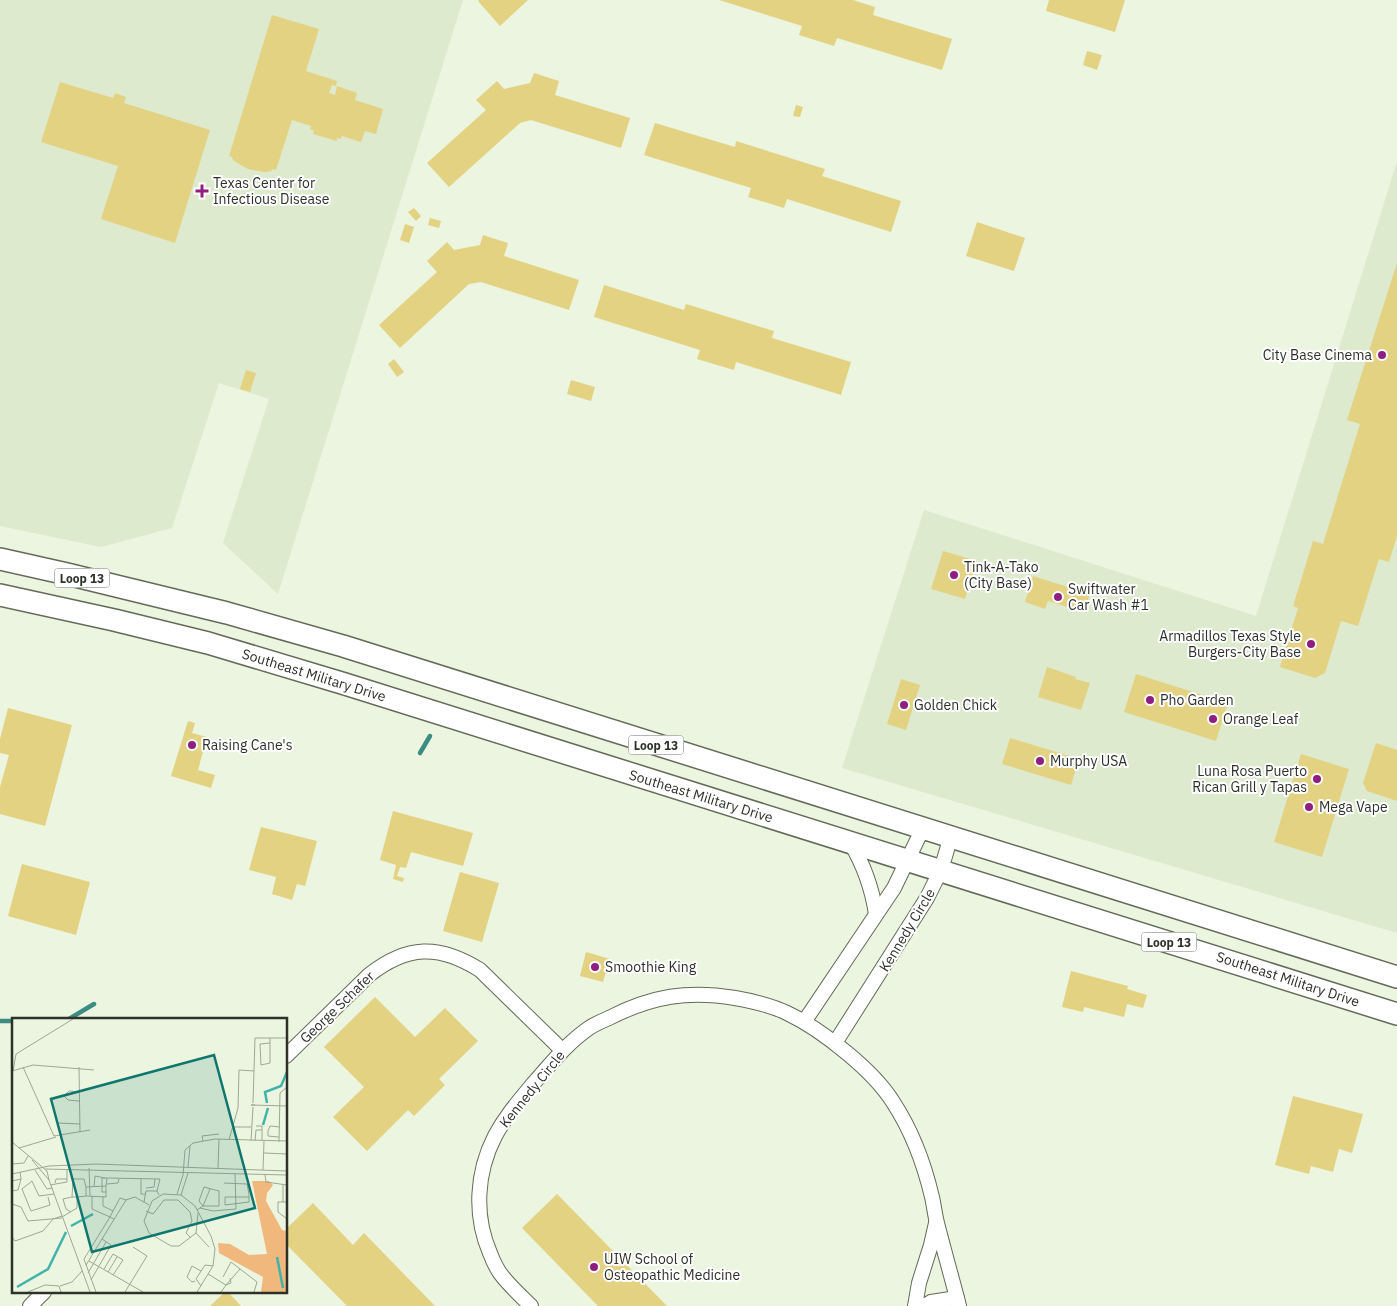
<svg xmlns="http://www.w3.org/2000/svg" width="1397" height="1306" font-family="'IBM Plex Sans',sans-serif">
	<rect width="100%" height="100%" fill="#ebf5df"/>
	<!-- built -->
	<g fill="#ddeacd">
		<path d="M0 0H463L278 594 223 543 269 399 219 383 172 528 101 547 0 526Z"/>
		<path d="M1397 161V933L842 768 924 510 1256 616Z"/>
	</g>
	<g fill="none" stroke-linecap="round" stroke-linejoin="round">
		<!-- stream -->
		<g stroke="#3c8c83" stroke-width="4.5">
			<path d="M420 753 430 736"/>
			<path d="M63 1020 69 1019 94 1004"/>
			<path d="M0 1021H14"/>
		</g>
	</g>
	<!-- building -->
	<g fill="#e4d283">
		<path d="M479 0H528L500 26 478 1Z"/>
		<path d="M719 0H853L875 7 873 15 952 39 942 70 837 38 834 46 799 35 802 26Z"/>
		<path d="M1049 0H1125L1115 32 1046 11Z"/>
		<path d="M272 15 319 29 306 71 337 81 336 86 332 85 329 93 335 95 337 86 357 93 355 100 383 109 376 134 365 131 361 142 342 136 341 139 337 138V141L313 134 314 131 310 129 311 126 292 120 276 170 273 169 271 170 272 171 264 172 248 169 234 161 232 158V157L229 156Z"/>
		<path d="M1087 51 1102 55 1097 70 1083 65Z"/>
		<path d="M534 73 559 81 555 95 630 118 621 148 531 120 520 123 449 187 427 163 486 110 476 100 497 81 504 89 530 83Z"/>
		<path d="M60 82 113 98 115 93 126 97 124 103 210 130 175 243 101 219 118 166 41 142Z"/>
		<path d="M796 105 803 107 800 117 793 116Z"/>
		<path d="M655 123 735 147 736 141 825 169 822 176 901 201 891 232 787 199 784 208 748 197 751 188 644 155Z"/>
		<path d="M414 208 421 216 416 221 408 212Z"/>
		<path d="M430 218 441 221 439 228 428 225Z"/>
		<path d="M977 222 1025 238 1014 271 966 256Z"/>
		<path d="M405 224 414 227 409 243 400 240Z"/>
		<path d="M483 235 508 243 504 256 579 280 569 310 481 282 469 284 400 348 379 325 437 272 427 261 447 242 454 250 480 245Z"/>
		<path d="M1397 263V536L1389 562 1379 559 1358 626 1341 621 1325 673 1315 678 1280 667 1298 608 1293 606 1313 541 1323 544 1360 424 1347 420Z"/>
		<path d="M604 285 684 310 686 304 774 331 772 338 851 362 841 395 736 362 734 370 697 359 700 350 594 317Z"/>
		<path d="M394 359 404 372 397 377 388 364Z"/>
		<path d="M246 370 256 373 250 392 240 389Z"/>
		<path d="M571 380 595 387 591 401 567 394Z"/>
		<path d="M943 551 977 561 965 599 931 589Z"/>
		<path d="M1033 576 1090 594 1084 612 1048 601 1045 609 1025 602Z"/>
		<path d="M1047 667 1076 677 1075 679 1090 683 1081 710 1038 697Z"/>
		<path d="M1136 674 1228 703 1216 741 1124 712Z"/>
		<path d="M901 679 920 685 906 730 887 724Z"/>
		<path d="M8 708 72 725 45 826 0 814V787L9 755 0 753V739Z"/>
		<path d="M188 721 195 723 192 733 207 737 198 770 215 775 211 788 171 776Z"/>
		<path d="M1010 738 1079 759 1071 785 1002 764Z"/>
		<path d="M1376 743 1397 750V801L1367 791 1363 783Z"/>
		<path d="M1301 754 1349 769 1322 857 1274 842Z"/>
		<path d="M393 811 473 833 463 866 411 852 406 868 400 867 397 876 404 878 403 882 393 879 396 865 380 860Z"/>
		<path d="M261 827 317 841 305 886 297 884 292 900 272 894 276 877 249 870Z"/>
		<path d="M22 864 90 882 76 935 8 916Z"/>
		<path d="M460 872 499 883 482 942 443 931Z"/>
		<path d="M586 952 610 959 603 982 580 976Z"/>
		<path d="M1071 971 1128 986 1127 989 1147 995 1143 1008 1127 1004 1124 1017 1084 1007 1083 1012 1062 1007Z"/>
		<path d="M375 997 415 1037 445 1008 478 1041 439 1079 445 1085 414 1116 408 1110 367 1151 333 1117 364 1087 324 1047Z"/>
		<path d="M1293 1096 1363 1114 1352 1153 1339 1149 1333 1172 1311 1166 1309 1174 1275 1165Z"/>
		<path d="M557 1194 667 1306H598L522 1228Z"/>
		<path d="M313 1203 353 1245 364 1233 435 1306H347L286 1244V1229Z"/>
		<path d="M225 1292H228L241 1306H210Z"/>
	</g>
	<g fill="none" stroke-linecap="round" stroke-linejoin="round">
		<defs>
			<g id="minor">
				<path d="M850 842C864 865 872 888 876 914"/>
				<path d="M804 1022 894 888 923 828"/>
				<path d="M835 1043 927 898 941 870 951 836"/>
				<path d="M286 1056 369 975C407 945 439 944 480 970L562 1050"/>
				<path d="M30 1306 44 1292"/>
				<path d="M531 1306C522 1297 511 1287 503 1277 497 1270 493 1261 490 1253 474 1216 476 1173 495 1136 505 1117 518 1102 532 1085 550 1065 566 1044 589 1028 595 1024 602 1021 609 1018 652 996 688 990 735 998 752 1001 771 1005 787 1013 808 1023 829 1038 847 1053 864 1067 881 1083 893 1102 912 1131 924 1163 932 1197 934 1206 935 1215 937 1223 944 1251 952 1278 959 1306"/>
				<path d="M915 1306 919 1283 931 1245 936 1223"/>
				<path d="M924 1306 931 1302 957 1298"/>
			</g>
			<g id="primary">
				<path d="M0 559 67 574 227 613 343 646 1397 977"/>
				<path d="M0 595 114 620 208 643 345 684 1397 1014"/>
			</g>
		</defs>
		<!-- minor casing -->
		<use href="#minor" stroke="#636b58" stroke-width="16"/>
		<!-- primary casing -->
		<use href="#primary" stroke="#636b58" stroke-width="24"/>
		<!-- minor -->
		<use href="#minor" stroke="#fff" stroke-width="14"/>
		<!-- primary -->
		<use href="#primary" stroke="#fff" stroke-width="21"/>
	</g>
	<!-- markers -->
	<g fill="#901e7e" stroke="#fff" stroke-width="2">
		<path d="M199.5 183.5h5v5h5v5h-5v5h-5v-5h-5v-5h5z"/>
		<circle cx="1382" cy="355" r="5"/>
		<circle cx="954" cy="575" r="5"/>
		<circle cx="1058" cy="597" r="5"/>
		<circle cx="1311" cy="644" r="5"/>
		<circle cx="1150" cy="700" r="5"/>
		<circle cx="904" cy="705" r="5"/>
		<circle cx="1213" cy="719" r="5"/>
		<circle cx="192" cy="745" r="5"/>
		<circle cx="1040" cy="761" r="5"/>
		<circle cx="1317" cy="779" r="5"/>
		<circle cx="1309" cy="807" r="5"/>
		<circle cx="595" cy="967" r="5"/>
		<circle cx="594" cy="1267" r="5"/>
	</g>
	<g text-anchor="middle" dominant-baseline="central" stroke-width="4" stroke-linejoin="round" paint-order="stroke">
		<!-- shield labels -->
		<g fill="#fff" stroke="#6c6f69" stroke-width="1">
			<rect x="54.5" y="568.5" width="55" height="19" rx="4"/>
			<rect x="628.5" y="735.5" width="55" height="19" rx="4"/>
			<rect x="1141.5" y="932.5" width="55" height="19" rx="4"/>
		</g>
		<g font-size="12" font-weight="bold" fill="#2d3129">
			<text x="82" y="578">Loop 13</text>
			<text x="656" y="745">Loop 13</text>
			<text x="1169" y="942">Loop 13</text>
		</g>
		<!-- poi labels -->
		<g font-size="14" fill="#2d3129" stroke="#fff" text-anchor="start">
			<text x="213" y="183">Texas Center for<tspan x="213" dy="16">Infectious Disease</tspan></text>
			<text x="1372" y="355" text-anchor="end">City Base Cinema</text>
			<text x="964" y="567">Tink-A-Tako<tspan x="964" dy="16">(City Base)</tspan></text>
			<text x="1068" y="589">Swiftwater<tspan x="1068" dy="16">Car Wash #1</tspan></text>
			<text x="1301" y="636" text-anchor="end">Armadillos Texas Style<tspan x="1301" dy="16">Burgers-City Base</tspan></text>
			<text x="1160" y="700">Pho Garden</text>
			<text x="914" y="705">Golden Chick</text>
			<text x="1223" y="719">Orange Leaf</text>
			<text x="202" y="745">Raising Cane's</text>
			<text x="1050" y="761">Murphy USA</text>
			<text x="1307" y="771" text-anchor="end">Luna Rosa Puerto<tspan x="1307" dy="16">Rican Grill y Tapas</tspan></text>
			<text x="1319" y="807">Mega Vape</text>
			<text x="605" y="967">Smoothie King</text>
			<text x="604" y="1259">UIW School of<tspan x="604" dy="16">Osteopathic Medicine</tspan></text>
		</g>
		<!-- street labels -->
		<g font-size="14" fill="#2d3129" stroke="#fff">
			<text transform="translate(314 675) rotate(17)">Southeast Military Drive</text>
			<text transform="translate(701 796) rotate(17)">Southeast Military Drive</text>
			<text transform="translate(907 930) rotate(-59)">Kennedy Circle</text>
			<text transform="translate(1288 979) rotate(18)">Southeast Military Drive</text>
			<text transform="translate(337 1007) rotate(-44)">George Schafer</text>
			<text transform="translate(532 1089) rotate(-51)">Kennedy Circle</text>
		</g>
	</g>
	<!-- overview -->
	<g transform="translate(12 1018)">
		<rect width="275" height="275" fill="#ebf5df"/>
		<path d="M240 163H257L261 167 255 175 254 183 270 212 275 213V274H249L251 259 207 235 206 225 218 226 237 237 255 236Z" fill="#f0b87d"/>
		<path fill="none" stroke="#42b3aa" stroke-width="2.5" d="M255 85 253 74 269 68 275 54M251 107 256 90M59 208 81 196M265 239 271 270M5 269 36 251 54 214"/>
		<path fill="none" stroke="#9fa796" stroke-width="1" d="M258 20V45L249 47 248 26 258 25M11 49 42 118 78 112M67 49 68 114M0 53 21 47 82 52M1 53 4 36 61 1M67 83 56 82 52 78 57 73 68 74M241 85 243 20H275M243 87H239L275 88M46 105 68 106M244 108H250V123M221 109H239M267 119 256 118V113L258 108 268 109M217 122 226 90 227 52 242 53M191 123 190 118 207 116M239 123 241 89M243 123 244 112H250M0 124 35 153 37 162M267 124 268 75 275 69M7 130 44 119M252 135 275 136M20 142 37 162 78 274M0 146 12 145 16 138M176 149 178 128M77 150 78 178M206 150 207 121M33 151 275 157M23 152 35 171 40 170M251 152 252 123M0 156 37 148 84 146 275 153M253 157 254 164 275 167M129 161V176H134M0 163 9 161 8 154M43 165 44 161H55M212 165 235 166 237 176V184L213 187V179H237M95 166 106 165 107 161M38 167 55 164V151M82 169 83 158 93 160M134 170 142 169 143 161M0 173 6 172 9 161M94 174H90V160H95M165 176 171 157 173 132 181 125 203 121 275 123M169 177 176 155M74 178 94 179V168M80 178V191L98 199 101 193 91 188V178M36 179 38 187 19 193 10 171 20 163 27 178 42 176M65 179H60L61 161H72L74 169M132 184 134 173H145L147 177M271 184V167M275 184H266V194L275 201M0 186 9 189 16 203 50 200M191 188 198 171M188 190 201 193 224 191 223 156M185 192 191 188H207V173L192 169 187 183 191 188M101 193 108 180 114 182M134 193 141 196 152 182H166L178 194 180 203 174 215 179 220M59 194 54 191 51 181 60 179M50 199 65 190V179L74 178V169L94 168 95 160 148 161 145 173M184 215 197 229M0 219 3 223 31 213 41 201 50 198M77 243 131 274M74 247 114 182 123 179 137 187M92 251 101 236 111 242 101 257M96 254 105 239M76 255 94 224M196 256 214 267 228 251M211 259 219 244 245 264 242 274M79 262 99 227 90 221M183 263 180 264 175 259 180 248 189 253M48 268 60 264 70 253M189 268 184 261 193 247 201 248M16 274 33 267 47 268 49 274M84 274 72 241 98 199 102 201M113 274 135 238 121 229M185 274 201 248 203 231 199 218 183 188 169 177 151 176 140 183 132 203 137 215 159 228H167L184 215 186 195M209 274 214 267 219 265 218 260"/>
		<path fill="#0f766e" fill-opacity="0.15" stroke="#0f766e" stroke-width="2.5" d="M202 37 243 190 80 234 39 81Z"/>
		<rect width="275" height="275" fill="none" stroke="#2d3129" stroke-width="2.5"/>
	</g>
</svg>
